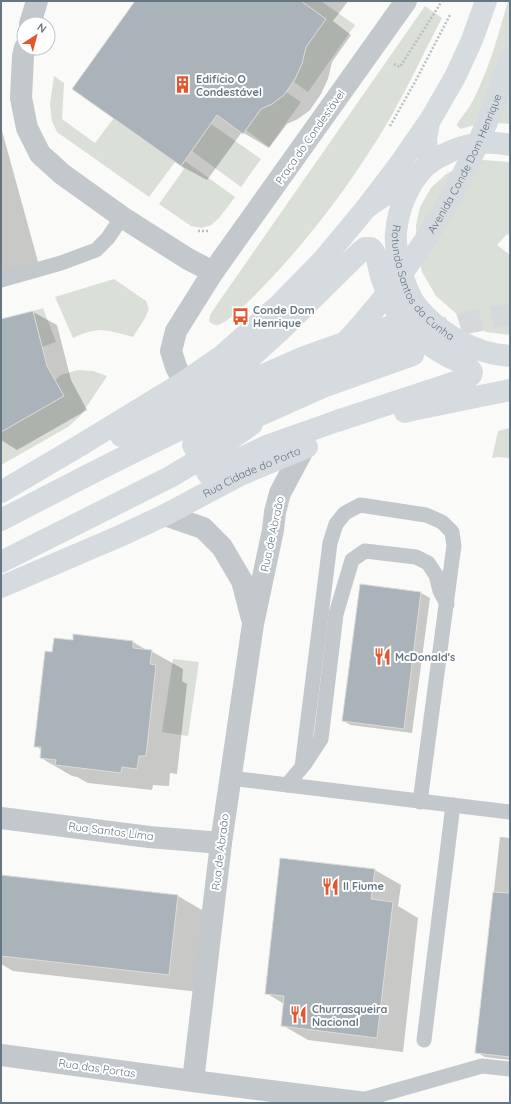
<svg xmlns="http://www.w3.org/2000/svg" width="511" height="1104" font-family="Quicksand,sans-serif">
	<rect width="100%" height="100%" fill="#fafaf8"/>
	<!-- green -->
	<g fill="#dadfd7">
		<path d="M301 1H321L355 25 308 92 294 82 302 64 306 47 326 19Z"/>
		<path d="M508 1H510V124C491 122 479 123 461 129L457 126V124C461 118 466 112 470 106 488 73 498 36 508 1Z"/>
		<path d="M425 6 442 18C424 52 408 87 389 120 350 186 303 248 248 302 241 308 226 324 217 325 213 325 211 323 209 321L210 315 218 303Z"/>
		<path d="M54 76 64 83 62 119 95 143 114 118 175 162 149 197 57 132 52 121 50 104Z"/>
		<path d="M286 92 301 102 269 147 246 130 261 109 272 104 284 95Z"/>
		<path d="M211 124 261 159 241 187 192 151Z"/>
		<path d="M484 160 510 162V236L507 234 497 245 510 255V335L486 332 459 316 436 296 422 272 417 248 416 225 420 207 431 188 445 175 462 165Z"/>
		<path d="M185 161 235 197 219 218 211 225 202 228 191 226 159 204 184 169 181 166Z"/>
		<path d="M114 279 146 301 149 309 145 318 133 337C122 334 112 331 101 330 92 330 81 334 73 338L55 297Z"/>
		<path d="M43 308 56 342 42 347 33 311Z"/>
		<path d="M78 370 93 371 107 376 81 415 68 427 1 465V432L64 396 55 380 61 375Z"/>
		<path d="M510 428V458L497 457 492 458 498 431Z"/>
		<path d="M173 659 199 662 188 736 162 732Z"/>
	</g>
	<!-- shadow -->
	<g fill="#0003">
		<path d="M136 1H348L333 21 351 35 332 62 328 79 321 94 310 110 298 119 287 124 269 148 242 132 207 180 181 166 73 88Z"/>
		<path d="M1 127 40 269 1 280Z"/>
		<path d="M33 312 57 325 71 380 87 410 17 450 1 440V320Z"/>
		<path d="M361 585 421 593 430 598 412 733 351 725 343 721Z"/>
		<path d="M74 635 133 642 148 651H151L183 669 182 681 187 684 177 774 170 773 169 786 153 785 152 790 88 783 77 777 72 776 41 758 42 750 35 746 53 653 74 641Z"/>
		<path d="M500 837 510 838V1060L485 1057 476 1052Z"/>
		<path d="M375 870 401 885 398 906 418 918 403 1052 308 1040 282 1025 284 1004 266 993Z"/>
		<path d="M1 876 178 896 207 913 199 992 13 971 1 964Z"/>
	</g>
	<!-- building -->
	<g fill="#aab3b9" stroke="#dcdcda">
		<path d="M135 1H301L326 19 306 47 302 64 295 79 284 95 272 104 261 109 243 134 217 115 181 166 72 89Z"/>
		<path d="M33 311 47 366 64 396 1 432V319Z"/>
		<path d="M360 584 421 592 404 729 342 721Z"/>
		<path d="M73 634 133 641V648L152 650 150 664 156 665 146 756H139L137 769 122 767 121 773 55 765 56 760 40 758 41 747H34L45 651 52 652 54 638 73 640Z"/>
		<path d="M280 858 375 869 371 899 393 902 377 1038 281 1026 284 996 265 994Z"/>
		<path d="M1 875 178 895 169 975 1 956Z"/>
		<path d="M493 892 510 893V1057L475 1053Z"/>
	</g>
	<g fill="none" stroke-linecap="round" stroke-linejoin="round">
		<!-- primary-tunnel -->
		<path stroke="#d5d9db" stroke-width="22" stroke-dasharray="22 11" stroke-linecap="butt" d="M428 334 461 324 510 314"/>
		<!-- path -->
		<g stroke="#bbbfc2" stroke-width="2.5" stroke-dasharray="2 2" stroke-linecap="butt">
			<path d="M394 64 400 67 442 1"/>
			<path d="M390 126 415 82 450 15"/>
			<path d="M198 231H209"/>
		</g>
		<!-- lane -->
		<g stroke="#c3c8cc" stroke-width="15">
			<path d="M1 280 61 263 96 250 108 238 122 217"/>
			<path d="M304 765 321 739 336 614 352 560 365 551 416 557 428 563 436 575 440 591 447 604"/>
			<path d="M230 778 510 812"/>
			<path d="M287 785 302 767 330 543 336 524 345 513 360 505 426 515 442 522 452 532 454 546 452 560 420 802"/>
			<path d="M424 1040 453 805"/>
			<path d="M355 1102 482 1066 510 1069"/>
		</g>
		<!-- street -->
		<g stroke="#c3c8cc" stroke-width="22">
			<path d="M30 24 37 1"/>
			<path d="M25 48 23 56 21 98 27 128 40 154 62 174 122 217 188 259 213 272"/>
			<path d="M184 382 176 367 171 351 176 331 213 272 406 1"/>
			<path d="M165 515 203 528 222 547 242 581 252 619"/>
			<path d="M1 818 149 837 221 843"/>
			<path d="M1 1055 193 1081 366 1103"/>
			<path d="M193 1081 221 843 253 624 273 530 275 512 280 493 304 448"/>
		</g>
		<!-- secondary -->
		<g stroke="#d6dbdf" stroke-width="22">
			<path d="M430 163 427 154 426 139 429 122 455 77 472 40 486 1"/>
			<path d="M367 207 399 165 428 123"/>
			<path id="s1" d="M340 348C418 266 477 166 510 58"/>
			<path d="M1 562 170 477 214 451 252 424"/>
		</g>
		<!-- primary -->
		<g stroke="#d6dbdf" stroke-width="22">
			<path id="s2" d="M510 145C487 140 463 144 443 155 438 158 433 160 429 163 410 180 398 207 396 233 395 244 398 258 401 269 404 281 408 295 416 305 435 329 465 348 495 354 500 355 505 355 510 356"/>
			<path d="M365 248H371C378 254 378 267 381 276 386 292 393 308 404 322 415 336 431 347 447 356 455 361 467 362 472 372L471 375 468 378 337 421 269 445 208 474 193 445 323 387 413 355 391 326 304 357 202 402 121 436 186 402 240 367 283 328 360 252Z"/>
			<path d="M405 412 412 410 510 390"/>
			<path d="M1 492 79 446 184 382 223 355 279 305 323 260 367 207 382 197 398 190 408 189"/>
			<path d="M1 520C78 480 155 440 235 404 290 380 346 360 402 341"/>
			<path id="s3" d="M1 587 120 536 165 515 240 475 307 447"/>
		</g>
	</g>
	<!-- icons -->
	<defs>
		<symbol id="building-bare" viewBox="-9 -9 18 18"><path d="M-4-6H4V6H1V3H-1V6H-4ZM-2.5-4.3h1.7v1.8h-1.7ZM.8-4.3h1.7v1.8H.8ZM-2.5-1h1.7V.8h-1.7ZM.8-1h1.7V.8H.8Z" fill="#e4572e" stroke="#fff" stroke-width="2.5" paint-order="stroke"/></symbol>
		<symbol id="bus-bare" viewBox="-9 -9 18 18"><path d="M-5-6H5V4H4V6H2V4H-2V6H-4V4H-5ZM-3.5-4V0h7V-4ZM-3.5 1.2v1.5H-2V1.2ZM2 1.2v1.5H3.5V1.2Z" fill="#e4572e" stroke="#fff" stroke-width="2.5" paint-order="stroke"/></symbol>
		<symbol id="restaurant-bare" viewBox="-9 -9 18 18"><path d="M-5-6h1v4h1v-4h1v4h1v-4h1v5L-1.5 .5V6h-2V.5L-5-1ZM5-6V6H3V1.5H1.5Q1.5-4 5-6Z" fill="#e4572e" stroke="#fff" stroke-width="2.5" paint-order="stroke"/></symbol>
	</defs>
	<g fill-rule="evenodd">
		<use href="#building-bare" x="170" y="72" width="25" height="25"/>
		<use href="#bus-bare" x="228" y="304" width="25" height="25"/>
		<use href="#restaurant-bare" x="370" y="644" width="25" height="25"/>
		<use href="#restaurant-bare" x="318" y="874" width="25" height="25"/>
		<use href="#restaurant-bare" x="286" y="1002" width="25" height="25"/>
	</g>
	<g text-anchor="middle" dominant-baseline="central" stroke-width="4" stroke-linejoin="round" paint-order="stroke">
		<!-- poi labels -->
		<g font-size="11" font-weight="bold" fill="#657683" stroke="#fff" text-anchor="start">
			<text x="196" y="79">Edifício O<tspan x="196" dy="13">Condestável</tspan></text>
			<text x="253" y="310">Conde Dom<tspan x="253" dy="13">Henrique</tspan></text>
			<text x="395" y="657">McDonald's</text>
			<text x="343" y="886">Il Fiume</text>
			<text x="312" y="1009">Churrasqueira<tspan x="312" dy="13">Nacional</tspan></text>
		</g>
		<!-- street labels -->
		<g font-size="11" fill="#657683" stroke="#fff">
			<text transform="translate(310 137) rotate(-55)">Praça do Condestável</text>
			<text stroke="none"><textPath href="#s1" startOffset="224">Avenida Conde Dom Henrique</textPath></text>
			<text stroke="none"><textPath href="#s2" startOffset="223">Rotunda Santos da Cunha</textPath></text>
			<text stroke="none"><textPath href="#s3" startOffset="276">Rua Cidade do Porto</textPath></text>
			<text transform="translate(272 534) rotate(-78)">Rua de Abraão</text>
			<text transform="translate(111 831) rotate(7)">Rua Santos Lima</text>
			<text transform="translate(220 852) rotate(-83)">Rua de Abraão</text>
			<text transform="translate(97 1068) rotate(8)">Rua das Portas</text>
		</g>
	</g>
	<!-- border -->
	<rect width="511" height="1104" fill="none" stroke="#657683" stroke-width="4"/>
	<!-- north arrow -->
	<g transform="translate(36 36) rotate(36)"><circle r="19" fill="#ffffff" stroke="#c1c8cd"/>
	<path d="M0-3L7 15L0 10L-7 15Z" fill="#e4572e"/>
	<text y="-6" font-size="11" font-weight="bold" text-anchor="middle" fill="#657683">N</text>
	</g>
</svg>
